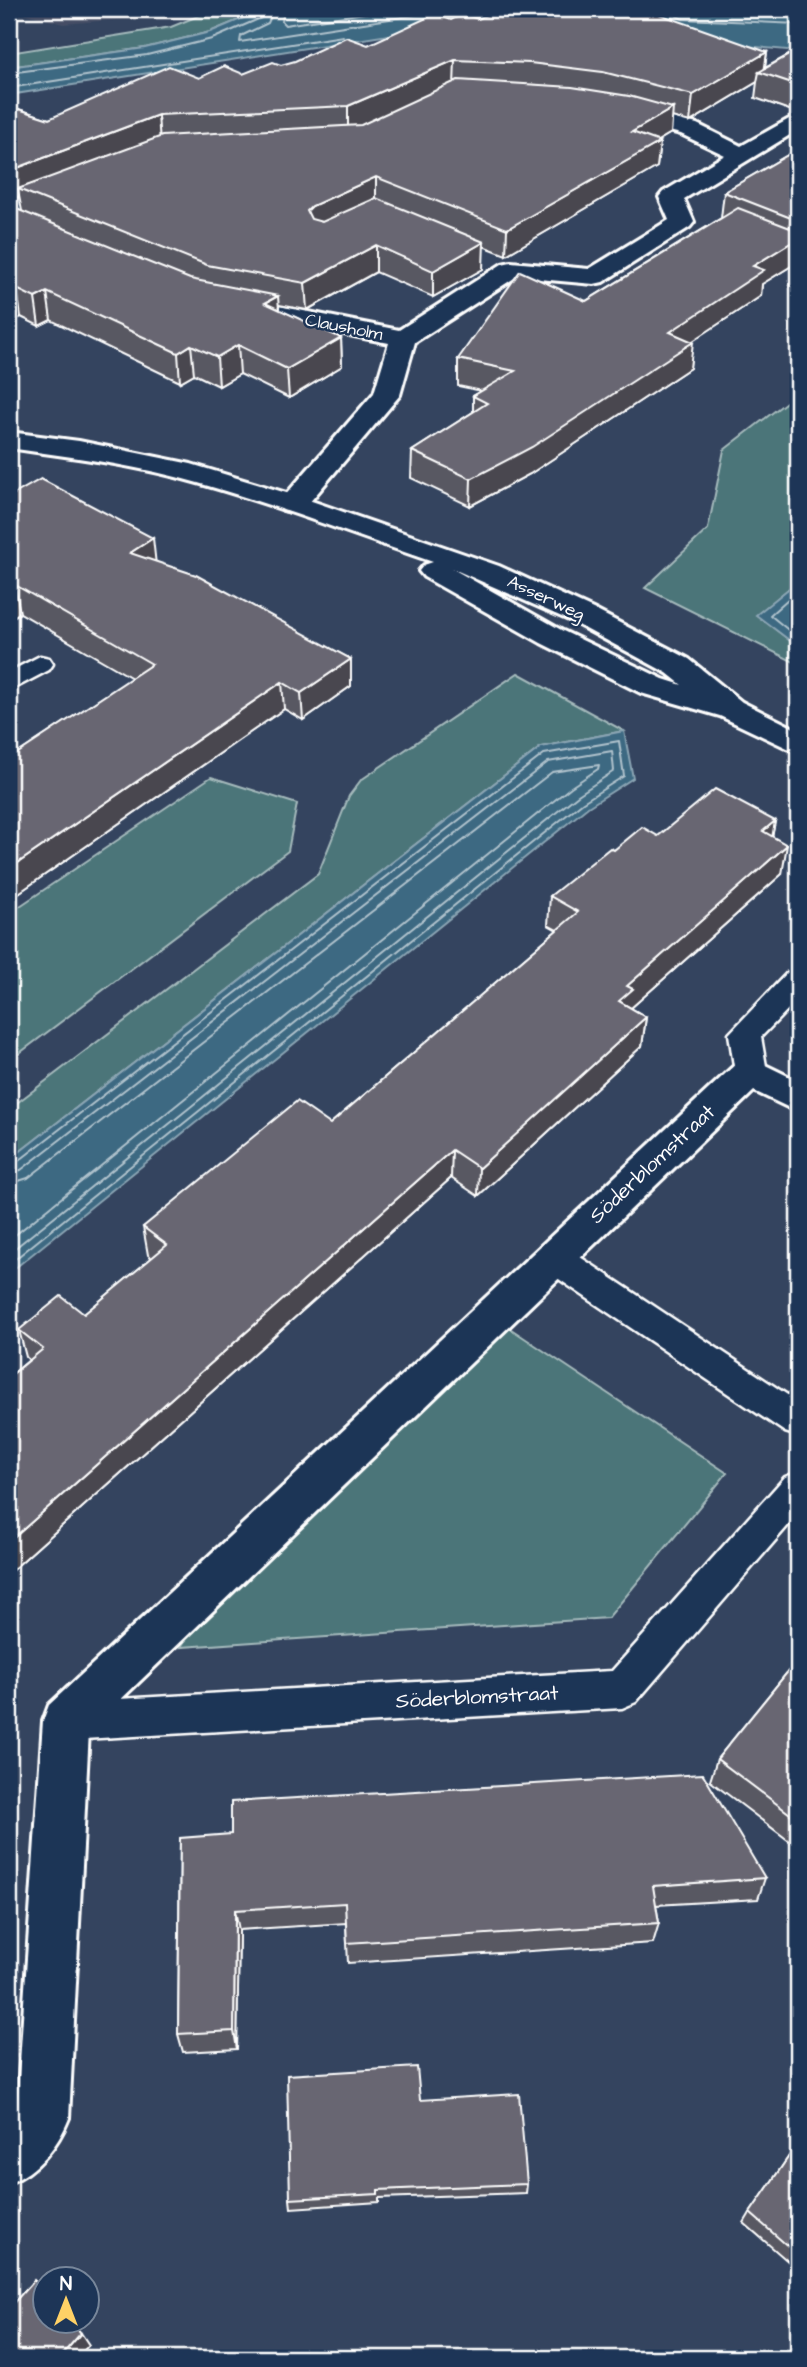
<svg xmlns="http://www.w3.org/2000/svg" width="807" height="2367" font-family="'Architects Daughter',sans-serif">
	<rect width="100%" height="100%" fill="#34445f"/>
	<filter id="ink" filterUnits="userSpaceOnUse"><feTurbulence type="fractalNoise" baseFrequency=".0143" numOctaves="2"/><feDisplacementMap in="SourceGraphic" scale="14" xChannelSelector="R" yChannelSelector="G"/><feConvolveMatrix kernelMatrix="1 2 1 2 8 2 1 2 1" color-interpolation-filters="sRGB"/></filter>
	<g filter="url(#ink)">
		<!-- built -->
		<path fill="#444e65" d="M9 9H161L137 18 63 24Z"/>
		<!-- green -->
		<g fill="#4b7479" stroke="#a5babc" stroke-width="2">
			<path d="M215 9H265L210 32 145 48 9 67V53L171 27Z"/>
			<path d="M653 9H798V17Z"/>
			<path d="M798 393V581L757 615 793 643 798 638V664L645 588 708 529 724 450Z"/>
			<path d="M518 673 624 731 541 747 9 1160V1109L318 874 349 796 361 780Z"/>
			<path d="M211 777 297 804 288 851 9 1061V909L14 910Z"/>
			<path d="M505 1325 727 1473 608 1618 181 1647 192 1629Z"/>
		</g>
		<!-- water -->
		<g fill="#3d6982" stroke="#8ba5b4" stroke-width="2">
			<path d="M265 9H653L798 17V51L477 21 9 95V67L145 48 210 32Z"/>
			<path d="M798 581V638L793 643 756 615Z"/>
			<path d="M624 731 633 778 588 807 9 1273V1160L541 747Z"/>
		</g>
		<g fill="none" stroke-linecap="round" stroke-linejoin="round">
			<!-- shore -->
			<g stroke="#b1c3cd" stroke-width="2">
				<path d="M274 9 268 23 241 36 240 42 455 9"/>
				<path d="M284 9 282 22 285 25 391 9"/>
				<path d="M675 9 677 16 683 19 798 24"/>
				<path d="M9 73 147 55 212 39 261 18 265 9"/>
				<path d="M9 88 343 36"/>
				<path d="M798 590 770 615 792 633 798 634"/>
				<path d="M9 1165 16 1163 544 754 619 741 624 776 583 802 9 1264"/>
				<path d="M9 1173 21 1170 548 762 612 751 614 771 578 795 9 1253"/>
				<path d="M9 1184 28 1178 552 772 599 765 598 769 571 787 9 1240"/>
			</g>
			<defs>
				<g id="service">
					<path d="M40 656 49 658 53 664 49 670 9 691V672Z"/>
					<path d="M798 970V999L761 1037 767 1072 762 1080 751 1084 740 1080 735 1072 729 1034 787 973Z"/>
					<path d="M553 1243 565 1247 798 1402V1436L785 1432 541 1267 536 1257 541 1247Z"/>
					<path d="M798 1472V1514L636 1702 622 1708 66 1740 52 1734 46 1721 52 1708 66 1702 612 1671 785 1477Z"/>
				</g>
				<g id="minor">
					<path d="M622 105 697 124 741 146 798 114V130L684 199 694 222 690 227 603 282 594 284 516 277 415 342 400 395 303 510 293 512 283 510 279 504 283 498 374 393 389 343 234 312 230 307 234 302 243 299 399 330 502 264 511 262 589 269 669 220 659 197 663 192 725 155 681 134 614 117 611 112Z"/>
					<path d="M69 180 77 182 81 187 77 192 9 217V202Z"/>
					<path d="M751 1058 798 1081V1112L754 1091 89 1730 69 2118C58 2146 37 2172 9 2183V2117L17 2107 43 1721 49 1705 738 1062Z"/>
				</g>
				<path id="tertiary" d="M9 432 79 441 191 464 303 498 499 566 593 609 689 659 742 702 798 730V753L720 716 641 693 541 643 424 577 419 571 424 565 433 562C348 533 263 500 176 477 121 463 65 456 9 448ZM451 568 571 621 667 673 682 685 663 679 563 631Z"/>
			</defs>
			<!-- service casing -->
			<use href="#service" stroke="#fff" stroke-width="5"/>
			<!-- minor casing -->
			<use href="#minor" stroke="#fff" stroke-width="6"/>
			<!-- tertiary casing -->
			<use href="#tertiary" stroke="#fff" stroke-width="6"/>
			<!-- service -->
			<use href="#service" fill="#1d3557" fill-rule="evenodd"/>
			<!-- minor -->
			<use href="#minor" fill="#1d3557" fill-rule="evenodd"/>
			<!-- tertiary -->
			<use href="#tertiary" fill="#1d3557" fill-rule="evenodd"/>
		</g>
		<!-- wall -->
		<g fill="#595862" stroke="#fff" stroke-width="2">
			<path d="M478 19 767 52 765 68 798 50V113L755 98 757 82 690 122 672 117 671 133 658 141 660 142 657 167 506 255 483 246V269L433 297 376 272 307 310 279 305V310L341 338 342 366 289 398 240 374 219 386 194 374 180 382 51 320 39 326 21 317 9 324 22 211 19 196 9 200V106L49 119 199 78 243 74 368 45 451 20Z"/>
			<path d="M798 149 797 258 793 260V265L762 284 761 296 692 341 690 368 530 474 470 506 411 478 412 451 473 412V396L482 391 458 386V359L586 301 721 218 724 192Z"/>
			<path d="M9 497 156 562 351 659V686L303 720 284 709 10 899 9 898V759L132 678 20 613 9 619Z"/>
			<path d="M775 821 772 837 782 874 631 1008 646 1017 642 1046 478 1196 451 1178 9 1573V1377L29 1360 26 1357 19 1330 84 1314 152 1258 148 1255 143 1227 330 1124 557 930 548 925 550 896 614 850 658 836Z"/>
			<path d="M798 1659V1846L797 1847 710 1781 717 1759Z"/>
			<path d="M180 1838 765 1878 758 1899 656 1905 659 1923 653 1943 348 1963 346 1923 239 1930 237 2049 183 2052 178 2034Z"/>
			<path d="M420 2100 527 2184 526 2193 379 2198V2202L291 2208 290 2199Z"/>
			<path d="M798 2143V2270L744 2223 750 2213Z"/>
		</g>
		<!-- shaded-wall -->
		<g fill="#494750" stroke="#fff" stroke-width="2">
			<path d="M767 52 764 73 759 72 757 82 690 122 693 95Z"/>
			<path d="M455 60 454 86 348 133V106Z"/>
			<path d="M673 108 671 133 630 157 632 132Z"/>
			<path d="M158 115 160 143 18 189 19 196 9 200V171Z"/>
			<path d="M660 142 657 167 506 255 507 229Z"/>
			<path d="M376 177V203L313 232 307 211 312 206Z"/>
			<path d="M798 213V251L797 258 793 260V265L762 284 761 296 667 358 670 332 753 266 787 245 791 218Z"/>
			<path d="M484 242 483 269 433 297V271Z"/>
			<path d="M376 245V272L307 310 305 283Z"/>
			<path d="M17 289 21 317 9 324V293Z"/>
			<path d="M47 292 51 320 39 326 35 298Z"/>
			<path d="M278 296 280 325 265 303Z"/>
			<path d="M341 338 342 366 289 398 287 369Z"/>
			<path d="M693 342 690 368 530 474 470 506 471 479Z"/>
			<path d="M191 345 194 374 180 382 178 353Z"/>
			<path d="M238 345 240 374 219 386 217 357Z"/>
			<path d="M153 538 156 565 130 553Z"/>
			<path d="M15 585 20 613 9 619V589Z"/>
			<path d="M351 659V686L303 720 301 693Z"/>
			<path d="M282 682 284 709 10 899 9 869Z"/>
			<path d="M775 821 770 850 763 831Z"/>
			<path d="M787 845 782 874 631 1008 619 1001 627 986Z"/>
			<path d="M646 1017 642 1046 478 1196 479 1168Z"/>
			<path d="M452 1150 451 1178 9 1573V1542Z"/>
			<path d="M235 1910 239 1930 237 2049 234 2031Z"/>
			<path d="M81 2333 89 2345 77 2358H64L62 2355Z"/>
		</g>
		<!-- building -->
		<g fill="#686672" stroke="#fff" stroke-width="2">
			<path d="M499 9H645L767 52 693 95 603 72 530 63 455 60 348 106 158 115 9 171V106L49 119 169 66 199 78 224 66 243 74 273 62 281 65 295 61 346 37 368 45 435 14 451 20 463 14 478 19Z"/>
			<path d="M798 50V85L759 72Z"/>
			<path d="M458 80 572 87 629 96 673 108 632 132 660 142 507 229 376 177 312 206 307 211 311 219 322 222 376 198 484 242 433 271 376 245 305 283 207 265 18 189 162 136 361 125Z"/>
			<path d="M798 149V213L791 218 724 192Z"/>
			<path d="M9 206 190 279 278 296 265 303 341 338 287 369 238 345 217 357 191 345 178 353 47 292 35 298 17 289 9 293Z"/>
			<path d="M738 208 798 231V234L793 237 797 239 753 266 764 270 670 332 693 342 532 447 471 479 412 451 487 403 473 396 515 371 458 359 520 271 586 301Z"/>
			<path d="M41 479 153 538 130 553 196 575 351 659 301 693 282 682 9 869V759L152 664 15 585 9 589V497Z"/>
			<path d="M715 789 775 821 763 831 787 845 627 986 633 989 619 1001 646 1017 479 1168 452 1150 9 1542V1377L43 1349 19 1330 61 1296 84 1314 167 1245 143 1227 297 1101 330 1124 578 912 550 896 610 848 614 850 642 827 658 836Z"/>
			<path d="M798 1659V1820L717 1759Z"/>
			<path d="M703 1774 765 1878 653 1886 659 1923 347 1943 345 1903 235 1910 234 2031 178 2034 180 1838 231 1834V1802Z"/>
			<path d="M417 2067 420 2100 519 2094 527 2184 378 2190V2194L290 2199 287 2075Z"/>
			<path d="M798 2143V2255L750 2213Z"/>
			<path d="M34 2280 46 2293V2321H71L81 2333 62 2355 65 2358H9V2308Z"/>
		</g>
	</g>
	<g text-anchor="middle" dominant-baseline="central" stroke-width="5" stroke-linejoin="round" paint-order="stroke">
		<!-- far-street labels -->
		<g font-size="18" fill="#fff" stroke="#1d3557">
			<text transform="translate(344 327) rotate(11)">Clausholm</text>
			<text transform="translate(546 598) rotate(25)">Asserweg</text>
		</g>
		<!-- street labels -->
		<g font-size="21" fill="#fff" stroke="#1d3557">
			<text transform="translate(652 1164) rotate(-43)">Söderblomstraat</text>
			<text transform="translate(477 1697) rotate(-3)">Söderblomstraat</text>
		</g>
	</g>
	<!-- margin -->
	<rect width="807" height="2367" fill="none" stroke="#1d3557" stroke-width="35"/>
	<rect x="18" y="18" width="772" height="2332" fill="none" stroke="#fff" stroke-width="2.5" filter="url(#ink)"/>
	<!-- north arrow -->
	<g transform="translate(66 2300)"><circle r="33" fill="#1d3557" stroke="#77869a" stroke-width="2"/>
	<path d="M0-5L12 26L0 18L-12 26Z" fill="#ffd166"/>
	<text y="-10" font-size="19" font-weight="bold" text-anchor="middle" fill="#ffffff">N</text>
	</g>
</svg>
